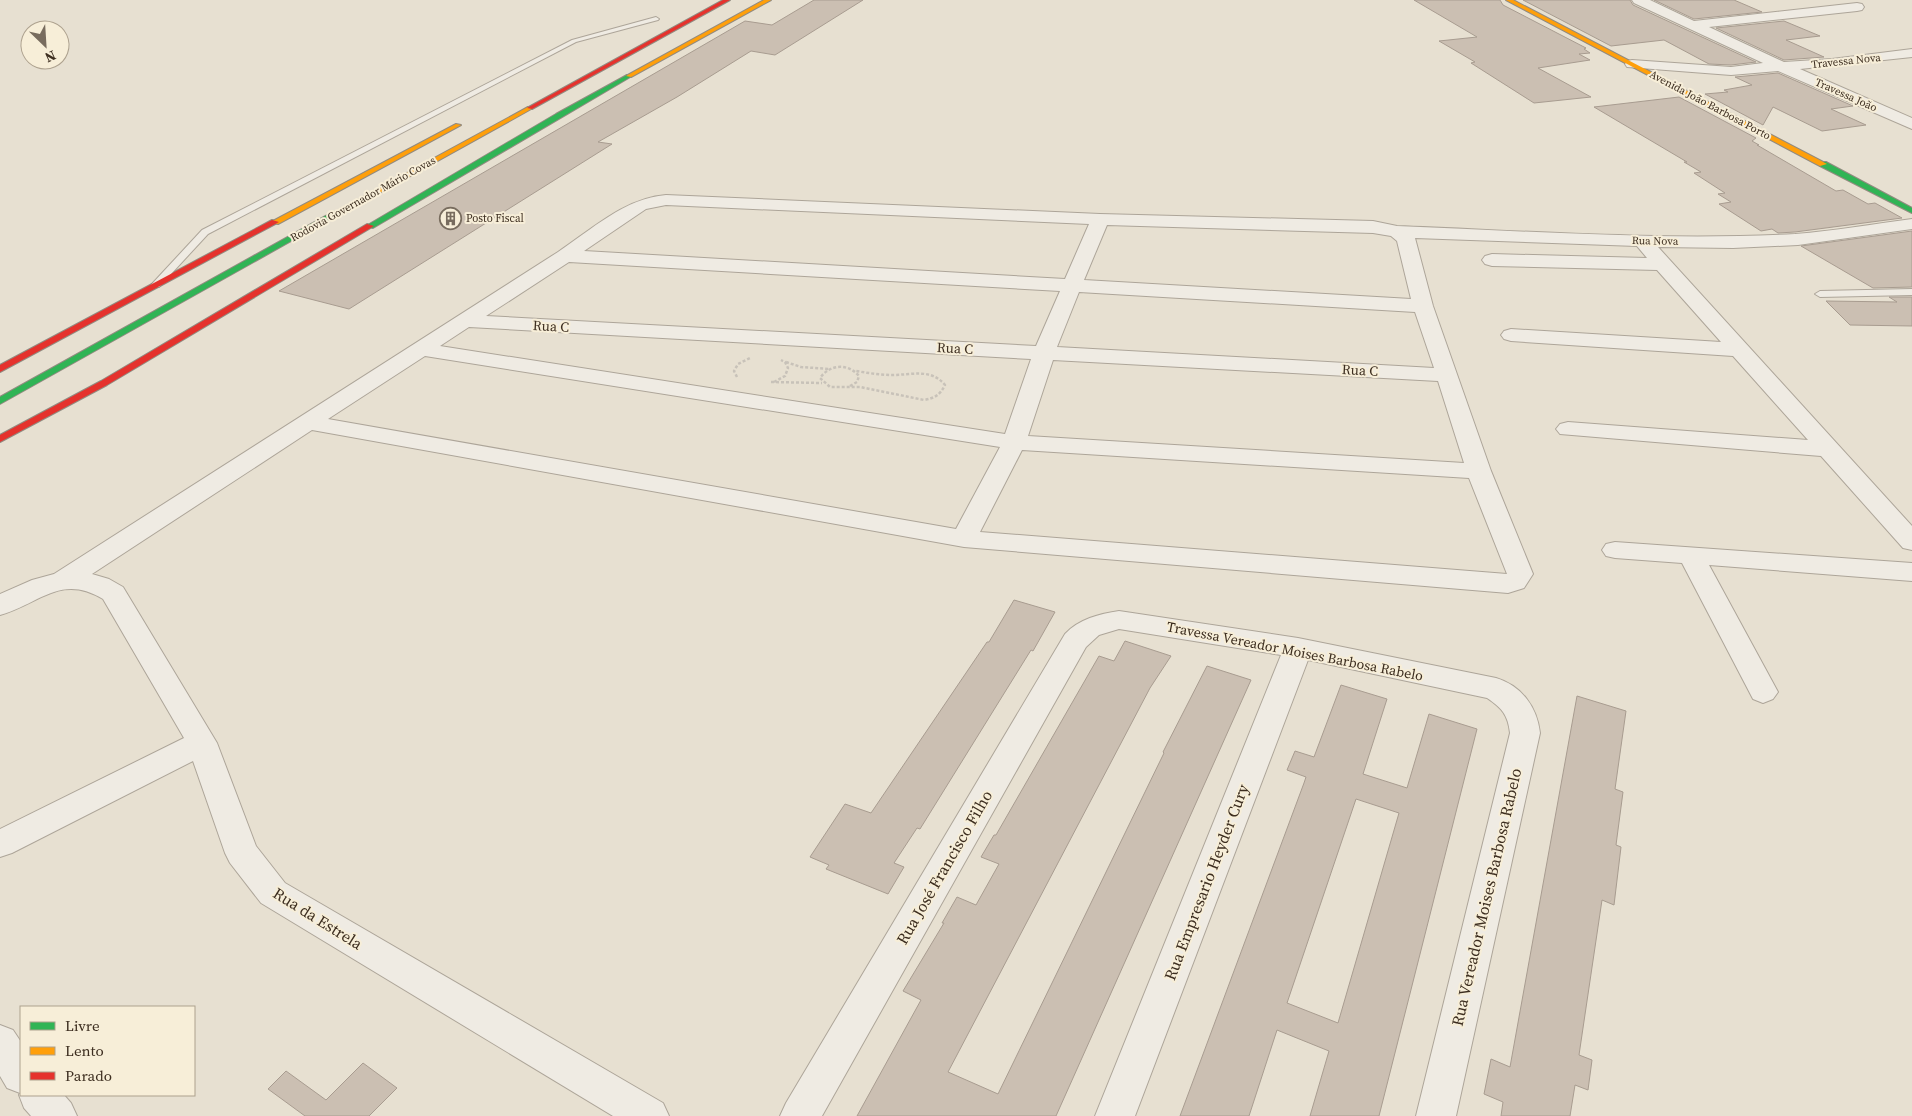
<svg xmlns="http://www.w3.org/2000/svg" width="1912" height="1116" font-family="'Source Serif 4',serif">
	<rect width="100%" height="100%" fill="#e7e0d1"/>
	<!-- building -->
	<g fill="#cbbfb2" stroke="#a89c90" fill-rule="evenodd">
		<path d="M814 0H863L775 55 751 51 677 97 598 142 612 144 349 309 279 291 745 21 772 25Z"/>
		<path d="M1414 0H1500L1503 5 1586 48 1584 49 1590 53 1579 54 1590 60 1538 68 1591 97 1534 103 1471 63 1475 62 1439 41 1477 37Z"/>
		<path d="M1523 0H1630L1633 5 1756 62 1731 65 1709 64 1664 40 1611 46Z"/>
		<path d="M1654 0H1734L1762 12 1694 19Z"/>
		<path d="M1784 21 1820 36 1786 40 1824 57 1784 60 1716 28Z"/>
		<path d="M1778 73 1853 106 1831 109 1866 125 1822 131 1773 107 1763 125 1705 94 1728 92 1724 90 1752 85 1735 77Z"/>
		<path d="M1679 97 1756 138 1752 141 1759 145H1757L1836 191 1843 190 1868 204 1875 203 1902 218 1795 232 1778 233 1772 229 1761 231 1719 204 1731 202 1718 194 1725 193 1694 173 1701 172 1684 162H1687L1594 107Z"/>
		<path d="M1912 231V287L1873 288 1801 246Z"/>
		<path d="M1889 297H1912V326L1850 325 1826 301 1897 302Z"/>
		<path d="M1014 600 1055 612 1033 651 1031 650 920 829 917 828 894 863 904 867 888 894 826 869 829 865 810 857 845 804 871 813 987 642H989Z"/>
		<path d="M1125 641 1171 656 1150 688 948 1072 998 1094 1164 753 1163 752 1207 666 1251 680 1056 1116H857L921 1000 903 991 944 923H942L957 897 976 905 999 864 981 857 994 835H996L1099 656 1114 661Z"/>
		<path d="M1341 685 1387 699 1363 774 1407 788 1429 714 1477 729 1379 1116H1310L1329 1051 1277 1030 1249 1116H1180L1304 783 1306 777 1287 770 1295 751 1314 757ZM1356 799 1399 813 1338 1023 1287 1003Z"/>
		<path d="M1577 696 1626 711 1615 789 1623 792 1616 845 1621 847 1614 905 1602 900 1579 1055 1592 1060 1588 1090 1575 1085 1570 1116H1501L1503 1102 1484 1094 1491 1059 1510 1067Z"/>
		<path d="M363 1063 397 1088 369 1116H305L268 1089 286 1071 326 1100Z"/>
	</g>
	<g fill="none" stroke-linecap="round" stroke-linejoin="round">
		<defs>
			<g id="lane">
				<path d="M656 17 659 19 658 20 576 42 208 234 159 287H153L151 285 202 230 572 40Z"/>
				<path d="M1912 289V295L1820 297 1815 294 1820 291Z"/>
			</g>
			<g id="street">
				<path d="M1632 0H1650L1694 21 1857 3 1862 4 1864 7 1862 10 1857 11 1709 27 1784 62 1832 59 1912 49V57L1800 69 1912 118V129L1778 71 1731 75 1627 67 1625 64 1627 61 1632 60 1731 67 1763 63 1634 3Z"/>
				<path d="M666 195 1100 214 1373 221 1397 226C1529 231 1663 241 1795 234 1834 231 1873 224 1912 219V229L1798 245 1733 248 1658 247 1912 526V550L1903 548 1821 456 1560 434 1556 429 1560 424 1568 422 1808 440 1733 356 1511 341 1504 339 1501 335 1504 331 1511 329 1721 342 1657 270 1492 266 1485 264 1482 260 1485 256 1492 254 1647 258 1637 246 1415 238 1433 306 1491 471 1533 574 1524 588 1508 593 964 547 312 430 92 574 109 579 123 587 217 743 256 846 285 883 663 1103 669 1116H613L261 903 230 863 225 853 193 761 12 853 0 857V829L184 738 103 599C61 573 39 604 0 615V594L32 580 54 574 558 252C591 230 625 198 666 195ZM666 205 1089 224 1065 279 584 251 646 209ZM1107 225 1373 233 1391 236 1397 241 1411 299 1084 280ZM569 262 1060 291 1036 346 486 316ZM1079 292 1415 312 1434 368 1057 347ZM469 327 1031 359 1005 434 440 346ZM425 356 1000 447 956 529 328 419ZM1053 360 1438 381 1464 463 1028 436ZM1022 450 1469 478 1507 574 980 532Z"/>
				<path d="M1615 542 1912 563V581L1709 565 1778 692 1773 699 1763 703 1753 699 1682 563 1615 558 1606 556 1602 550 1606 544Z"/>
				<path d="M1119 611 1298 638 1496 678C1522 686 1537 707 1540 733L1456 1116H1416L1510 733C1508 715 1502 708 1487 698L1308 660 1135 1116H1095L1281 655 1119 629 1099 635 1086 647 822 1116H780L786 1103 1065 634C1079 619 1099 614 1119 611Z"/>
				<path d="M0 1025 13 1030 21 1042V1095H64L71 1103 77 1116H31L24 1108 19 1095 20 1093 7 1088 0 1076Z"/>
			</g>
			<g id="fast">
				<path d="M627 75 632 76 373 228 366 226 556 114Z"/>
				<path d="M1820 162H1826L1912 208V213L1820 166Z"/>
				<path d="M327 215 334 217 0 404V397Z"/>
			</g>
			<g id="slow">
				<path d="M764 0H771L631 77 626 76Z"/>
				<path d="M1506 0H1513L1827 164 1820 166Z"/>
				<path d="M528 107 533 108 333 219 326 217Z"/>
				<path d="M456 124 461 125 278 224 271 222Z"/>
			</g>
			<g id="jam">
				<path d="M723 0H730L532 109 527 108Z"/>
				<path d="M272 220 279 222 0 372V365Z"/>
				<path d="M367 224 374 226 107 385 0 442V435L101 381Z"/>
			</g>
		</defs>
		<!-- lane casing -->
		<use href="#lane" stroke="#ada599" stroke-width="2"/>
		<!-- street casing -->
		<use href="#street" stroke="#ada599" stroke-width="2"/>
		<!-- fast casing -->
		<use href="#fast" stroke="#928b80" stroke-width="2"/>
		<!-- slow casing -->
		<use href="#slow" stroke="#928b80" stroke-width="2"/>
		<!-- jam casing -->
		<use href="#jam" stroke="#928b80" stroke-width="2"/>
		<!-- path -->
		<g stroke="#c8c2b9" stroke-width="2.5" stroke-dasharray="3 2" stroke-linecap="butt">
			<path d="M786 362 801 367 829 369"/>
			<path d="M737 377 734 371 738 364 750 358"/>
			<path d="M771 382 822 383"/>
			<path d="M774 382 785 376 788 368 785 362 781 360"/>
			<path d="M850 386 857 382 859 376C848 363 830 364 820 378L830 387H860L924 400C935 398 940 395 945 385 931 368 912 375 892 375 880 375 868 373 856 371"/>
		</g>
		<!-- lane -->
		<use href="#lane" fill="#efebe3" fill-rule="evenodd"/>
		<!-- street -->
		<use href="#street" fill="#efebe3" fill-rule="evenodd"/>
		<!-- fast -->
		<use href="#fast" fill="#30b455" fill-rule="evenodd"/>
		<!-- slow -->
		<use href="#slow" fill="#ff9f0a" fill-rule="evenodd"/>
		<!-- jam -->
		<use href="#jam" fill="#e5322d" fill-rule="evenodd"/>
	</g>
	<!-- icons -->
	<defs>
		<symbol id="building-ring" viewBox="-11 -11 22 22"><circle r="9.5" fill="#f7eed8" stroke="#786c5e" stroke-width="1.5"/><path d="M-4-6H4V6H1V3H-1V6H-4ZM-2.5-4.3h1.7v1.8h-1.7ZM.8-4.3h1.7v1.8H.8ZM-2.5-1h1.7V.8h-1.7ZM.8-1h1.7V.8H.8Z" fill="#786c5e"/></symbol>
	</defs>
	<g fill-rule="evenodd">
		<use href="#building-ring" x="438" y="206" width="25" height="25"/>
	</g>
	<g text-anchor="middle" dominant-baseline="central" stroke-width="4" stroke-linejoin="round" paint-order="stroke">
		<!-- far-street labels -->
		<g font-size="11" fill="#3d2e20" stroke="#f7eed8">
			<text transform="translate(1846 61) rotate(-6)">Travessa Nova</text>
			<text transform="translate(1846 95) rotate(24)">Travessa João</text>
			<text transform="translate(1710 105) rotate(28)">Avenida João Barbosa Porto</text>
			<text transform="translate(363 199) rotate(-29)">Rodovia Governador Mário Covas</text>
			<text transform="translate(1655 241) rotate(1)">Rua Nova</text>
		</g>
		<!-- far-poi labels -->
		<g font-size="11" fill="#3d2e20" stroke="#f7eed8" text-anchor="start">
			<text x="466" y="218">Posto Fiscal</text>
		</g>
		<!-- street labels -->
		<g font-size="14" fill="#3d2e20" stroke="#f7eed8">
			<text transform="translate(551 326) rotate(3)">Rua C</text>
			<text transform="translate(955 348) rotate(3)">Rua C</text>
			<text transform="translate(1360 370) rotate(3)">Rua C</text>
			<text transform="translate(1295 651) rotate(11)">Travessa Vereador Moises Barbosa Rabelo</text>
		</g>
		<!-- near-street labels -->
		<g font-size="16" fill="#3d2e20" stroke="#f7eed8">
			<text transform="translate(944 867) rotate(-60)">Rua José Francisco Filho</text>
			<text transform="translate(1206 882) rotate(-69)">Rua Empresario Heyder Cury</text>
			<text transform="translate(1486 897) rotate(-77)">Rua Vereador Moises Barbosa Rabelo</text>
			<text transform="translate(318 918) rotate(32)">Rua da Estrela</text>
		</g>
	</g>
	<!-- legend -->
	<rect x="20" y="1006" width="175" height="90" fill="#f7eed8" stroke="#ada18e"/>
	<rect x="30" y="1022" width="25" height="8" fill="#30b455" stroke="#ada18e"/>
	<text x="65" y="1031" font-size="15" fill="#3d2e20">Livre</text>
	<rect x="30" y="1047" width="25" height="8" fill="#ff9f0a" stroke="#ada18e"/>
	<text x="65" y="1056" font-size="15" fill="#3d2e20">Lento</text>
	<rect x="30" y="1072" width="25" height="8" fill="#e5322d" stroke="#ada18e"/>
	<text x="65" y="1081" font-size="15" fill="#3d2e20">Parado</text>
	<!-- north arrow -->
	<g transform="translate(45 45) rotate(155)"><circle r="24" fill="#f7eed8" stroke="#ada18e"/>
	<path d="M0-4L9 19L0 12L-9 19Z" fill="#786c5e"/>
	<text y="-8" font-size="14" font-weight="bold" text-anchor="middle" fill="#3d2e20">N</text>
	</g>
</svg>
